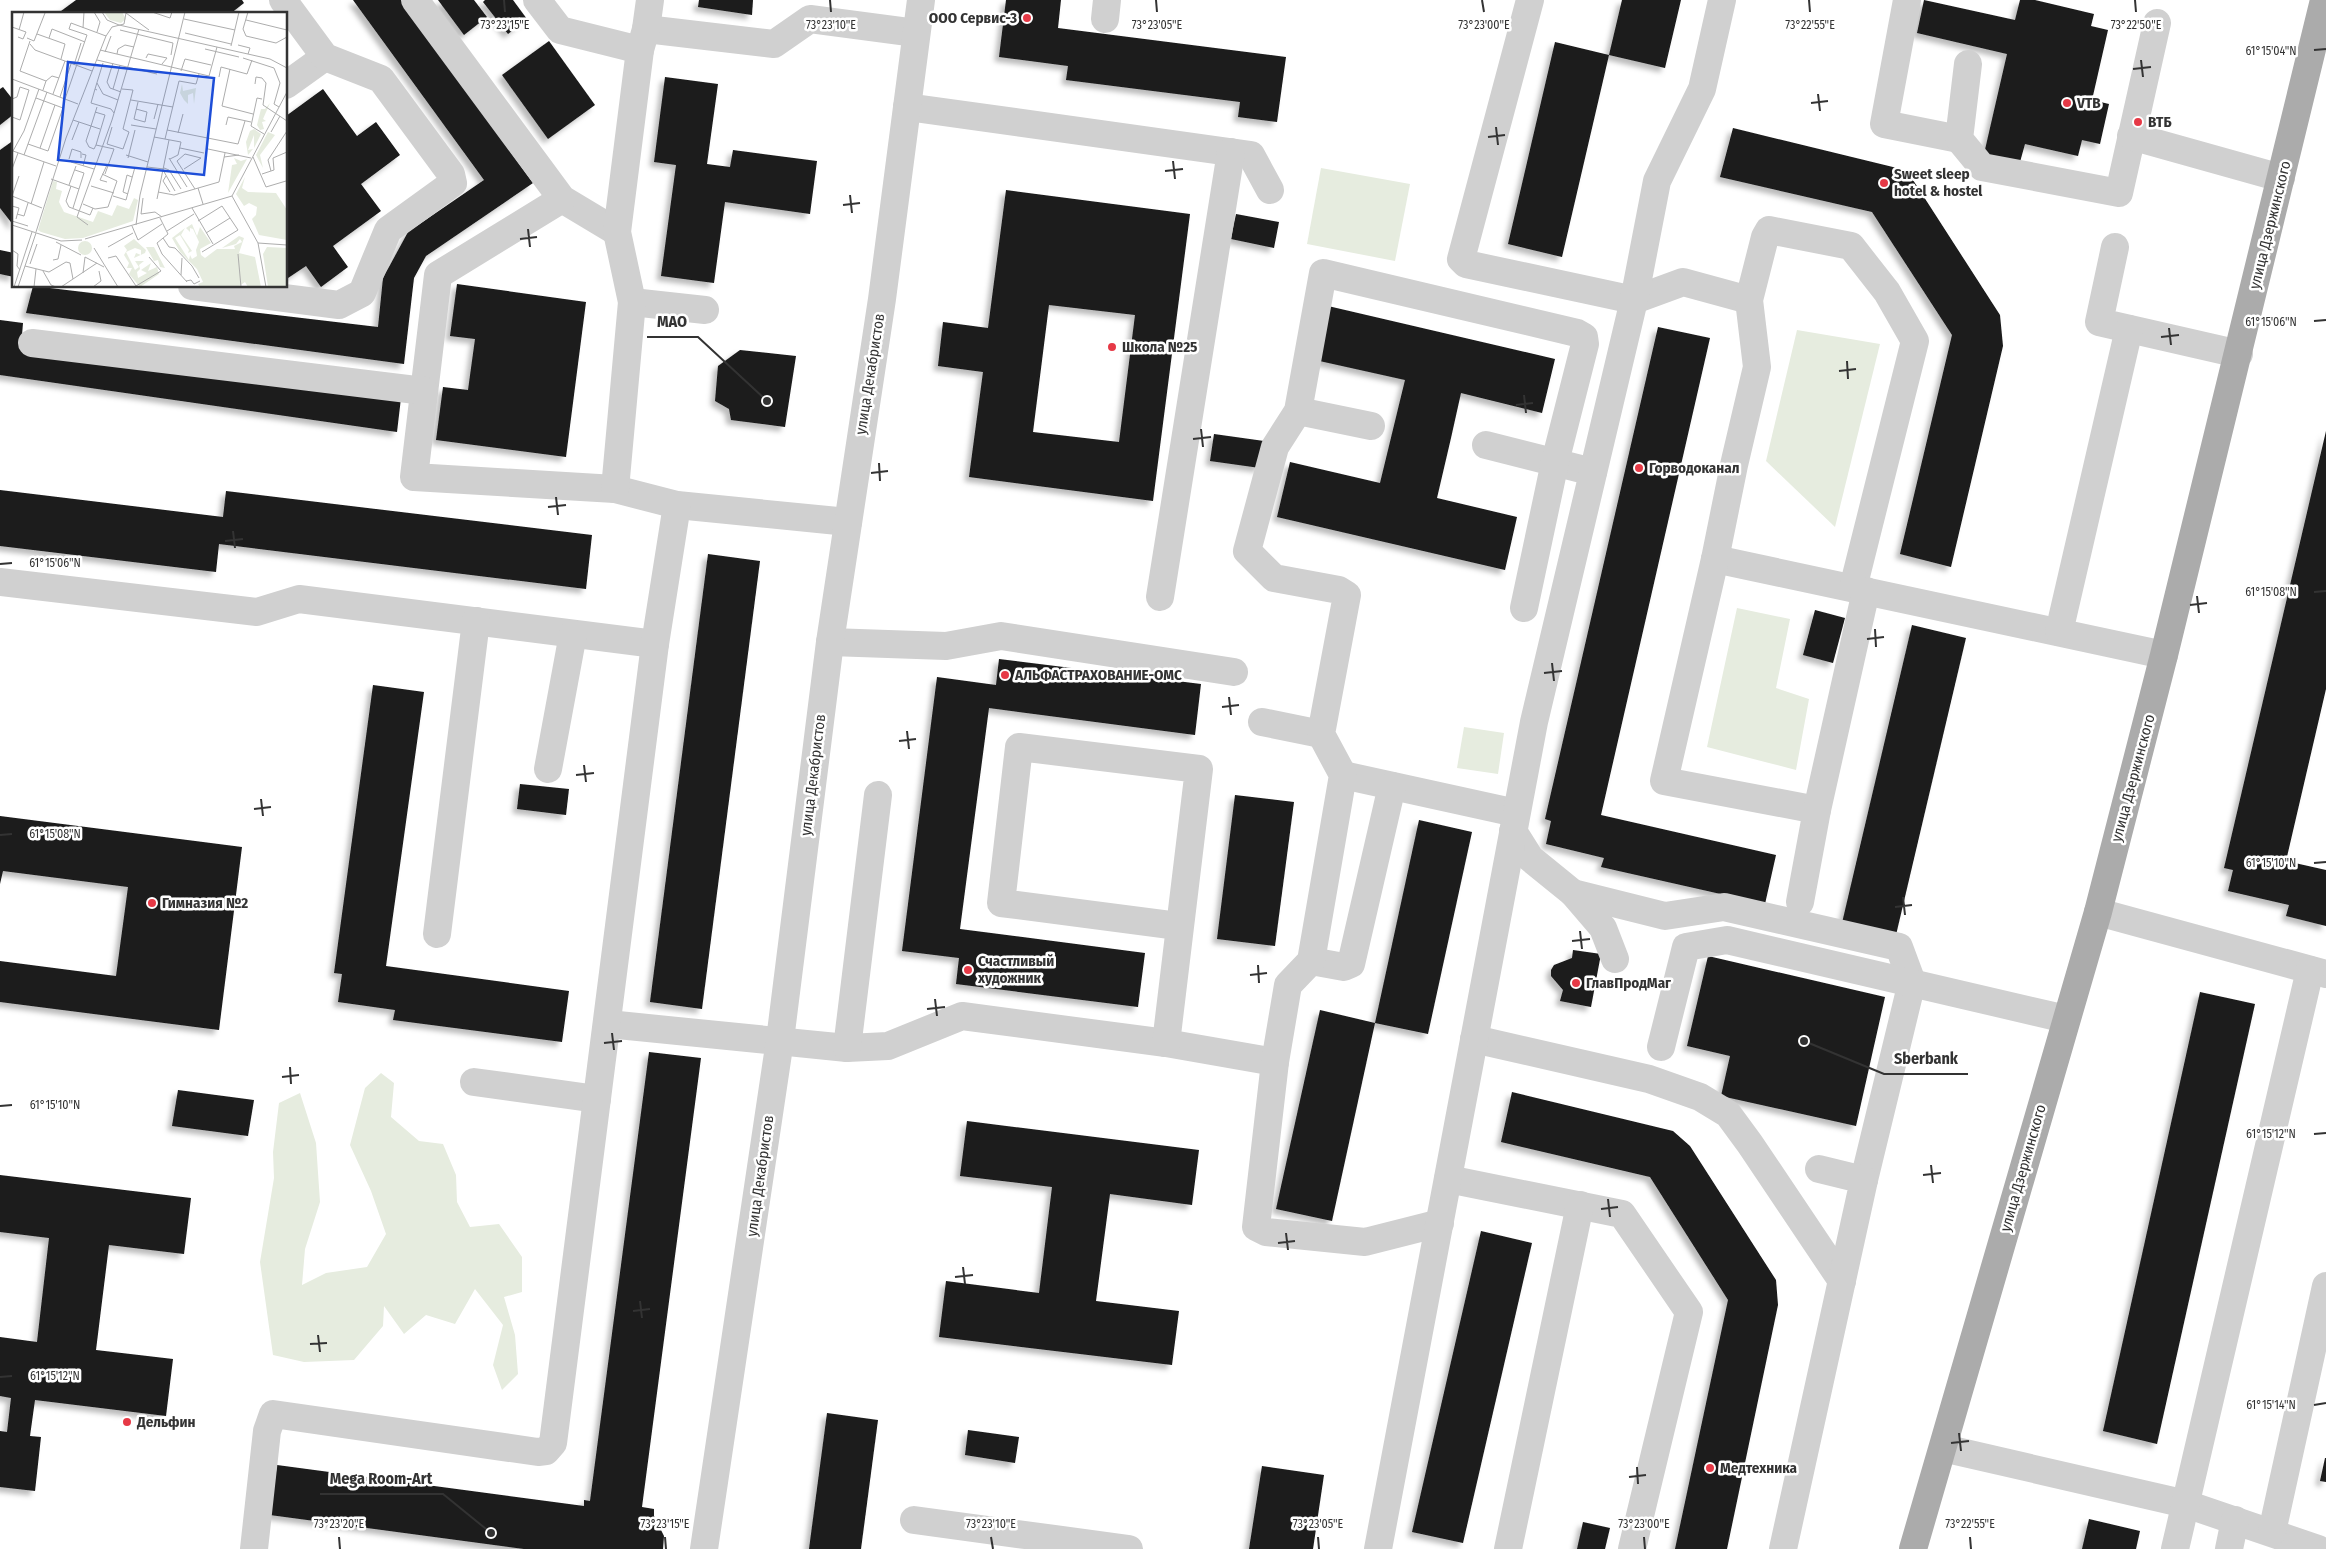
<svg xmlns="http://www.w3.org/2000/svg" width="2326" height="1549" font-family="'Fira Sans Condensed',sans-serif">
	<defs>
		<filter id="shadow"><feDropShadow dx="-4.5" dy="4.5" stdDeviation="2.5" flood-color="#0004"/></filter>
	</defs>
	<rect width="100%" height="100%" fill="#fff"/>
	<!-- green -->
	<g fill="#e6ecdf">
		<path d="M1321 168 1410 184 1395 261 1307 244Z"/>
		<path d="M1797 330 1880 344 1835 527 1766 461Z"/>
		<path d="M1737 608 1790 619 1776 688 1809 699 1796 770 1707 747Z"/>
		<path d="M1464 727 1504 733 1498 774 1457 768Z"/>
		<path d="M381 1073 394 1083 391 1117 419 1141 443 1144 456 1175 457 1202 470 1227 499 1224 522 1257V1292L504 1297 515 1335 518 1374 502 1390 493 1365 503 1325 475 1289 455 1324 426 1315 404 1334 384 1306 383 1326 354 1360 304 1362 273 1355 260 1262 274 1178 273 1152 279 1103 300 1093 316 1143 320 1202 305 1249 302 1285 326 1273 367 1267 386 1234 371 1191 350 1145 365 1088Z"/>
	</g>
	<!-- building -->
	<g fill="#1a1a1a" fill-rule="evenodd" filter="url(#shadow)">
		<path d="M76 0H242L244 3 230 14H57Z"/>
		<path d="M353 0H401L533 183 426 256 414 278 404 364 26 313 33 286 378 327 383 278 408 232 484 180Z"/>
		<path d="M438 0H474L487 17 464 35Z"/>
		<path d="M485 0H513L527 19 508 34 483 2Z"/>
		<path d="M699 0H753L752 15 698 7Z"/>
		<path d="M1006 0H1061L1058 28 1286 57 1277 122 1238 117 1240 102 1066 80 1068 66 999 57Z"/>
		<path d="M1622 0H1681L1665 68 1609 55 1562 257 1508 244 1555 42 1609 55Z"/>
		<path d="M1924 0 2015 20 2020 0H2035L2094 14 2091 26 2108 30 2092 100 2109 104 2100 144 2082 140 2078 156 2025 144 2020 162 1984 154 2007 54 1917 33Z"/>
		<path d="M549 41 595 105 548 139 502 75Z"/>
		<path d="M665 77 718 84 707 164 730 167 733 150 817 161 810 214 725 202 714 283 661 276 676 165 654 162Z"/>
		<path d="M3 87 14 101V114L0 125V89Z"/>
		<path d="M323 89 357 136 376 122 400 155 361 184 381 211 333 246 348 267 321 287 306 266 288 278 286 276V116Z"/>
		<path d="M1733 128 1897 168 1913 180 2000 315 2003 346 1951 567 1900 554 1952 335 1872 212 1720 177Z"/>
		<path d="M14 140V226L0 208V150Z"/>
		<path d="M1006 190 1190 214 1153 501 969 477 983 372 938 366 943 322 988 328ZM1049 305 1135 315 1119 442 1033 432Z"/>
		<path d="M1236 214 1279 222 1274 248 1231 239Z"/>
		<path d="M0 250 14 253V277L0 274Z"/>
		<path d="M457 284 586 302 566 457 436 440 443 387 468 390 475 339 450 336Z"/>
		<path d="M1328 306 1555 359 1542 413 1461 393 1451 438 1437 498 1517 517 1505 570 1277 517 1290 462 1380 483 1405 380 1315 360Z"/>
		<path d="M0 320 23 323 21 347 401 398 397 432 0 375Z"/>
		<path d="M1658 327 1710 338 1601 815 1776 855 1765 904 1601 867 1604 858 1546 844 1551 821 1545 819Z"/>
		<path d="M740 350 796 356 785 427 731 420 729 409 715 401 718 366Z"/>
		<path d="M2326 431V689L2286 861 2326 870V926L2286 916 2289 905 2228 891 2233 870 2224 868Z"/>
		<path d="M1214 434 1264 441 1260 468 1210 461Z"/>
		<path d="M0 490 223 517 226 491 592 535 586 589 219 544 216 572 0 546Z"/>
		<path d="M708 554 760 561 702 1009 650 1002Z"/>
		<path d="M1815 610 1845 618 1833 663 1803 655Z"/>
		<path d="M1912 625 1966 638 1896 935 1842 923Z"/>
		<path d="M999 659 1201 684 1195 735 989 708 960 929 1145 953 1138 1007 956 984 959 958 902 951 937 677 996 685Z"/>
		<path d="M373 685 424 692 386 966 569 991 562 1042 393 1020 395 1010 338 1002 342 974 334 973Z"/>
		<path d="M520 784 569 789 566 815 517 809Z"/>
		<path d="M1235 795 1294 802 1275 946 1217 939Z"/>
		<path d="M0 816 242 847 219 1030 0 1002V961L116 976 128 887 3 871 0 884Z"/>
		<path d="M1419 820 1472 832 1428 1034 1375 1023Z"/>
		<path d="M1573 950 1601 954 1591 1007 1560 1001 1563 990 1551 976V970L1554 965 1572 958Z"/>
		<path d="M1708 956 1885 997 1856 1126 1721 1096 1730 1056 1687 1046Z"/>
		<path d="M2200 992 2255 1004 2157 1444 2103 1431Z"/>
		<path d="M1320 1010 1375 1023 1332 1221 1276 1209Z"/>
		<path d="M649 1052 701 1058 642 1507 654 1509V1516L664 1536 663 1549H524L270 1515 277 1465 584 1506V1500L590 1501Z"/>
		<path d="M178 1090 254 1100 248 1136 172 1126Z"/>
		<path d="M1512 1092 1673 1131 1690 1146 1776 1280 1778 1305 1727 1549H1675L1728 1300 1650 1177 1501 1142Z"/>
		<path d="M967 1121 1199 1150 1192 1205 1110 1194 1096 1301 1179 1311 1172 1365 939 1337 946 1281 1039 1293 1052 1187 960 1176Z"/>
		<path d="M0 1175 191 1198 184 1254 109 1245 96 1350 173 1359 166 1416 35 1400 30 1436 41 1437 35 1491 0 1487V1431L7 1432 11 1398 0 1396V1337L37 1342 49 1238 0 1232Z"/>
		<path d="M1481 1231 1532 1243 1463 1543 1412 1532Z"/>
		<path d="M827 1413 878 1420 861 1549H809Z"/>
		<path d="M968 1430 1019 1437 1015 1463 965 1455Z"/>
		<path d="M2325 1458H2326V1482L2320 1481Z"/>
		<path d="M1262 1466 1324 1475 1313 1549H1249Z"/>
		<path d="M2089 1519 2140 1531 2136 1549H2082Z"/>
		<path d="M1583 1522 1610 1528 1605 1549H1577Z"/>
	</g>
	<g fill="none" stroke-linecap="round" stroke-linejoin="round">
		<!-- minor -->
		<g stroke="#d0d0d0" stroke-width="28">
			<path d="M415 0 562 199 617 232"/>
			<path d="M537 0 560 30 640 50"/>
			<path d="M1530 0 1461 259 1466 264 1634 300 1683 282 1749 300"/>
			<path d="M1907 0 1884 124 1959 139"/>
			<path d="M1105 19 1107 0"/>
			<path d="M646 29 774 44 810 19 916 33"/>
			<path d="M1968 64 1959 139 1982 167 2119 193 2157 23"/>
			<path d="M286 85 325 57"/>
			<path d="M907 107 1251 155 1270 190"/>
			<path d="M2131 136 2281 178"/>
			<path d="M562 199 438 275 414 477 615 489 677 505 848 522"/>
			<path d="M2115 247 2099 322 2239 354"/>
			<path d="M192 286 339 305 362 293 388 230 453 183 451 174 381 79 325 57 283 0"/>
			<path d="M632 302 705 310"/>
			<path d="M32 343 424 391"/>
			<path d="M1298 411 1371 426"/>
			<path d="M1486 445 1593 472"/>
			<path d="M615 489 632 302 617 232 640 50 646 29 650 0"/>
			<path d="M1715 559 2164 655"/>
			<path d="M0 582 257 612 299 599 655 644"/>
			<path d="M1160 597 1231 152"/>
			<path d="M2059 632 2129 329"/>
			<path d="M830 642 946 646 1001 636 1234 672"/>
			<path d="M1262 722 1321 734"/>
			<path d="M548 769 573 634"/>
			<path d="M1343 775 1516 813"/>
			<path d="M1817 810 1664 781 1715 559 1734 465 1757 367 1749 300 1765 237 1769 230 1851 246 1887 292 1915 341 1853 588"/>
			<path d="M1513 831 1530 858 1573 893 1665 916 1724 907 1899 947 1912 982 1864 1180"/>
			<path d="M1573 893 1603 928 1615 959"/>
			<path d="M1800 902 1817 810 1866 591"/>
			<path d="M2098 912 2326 974"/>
			<path d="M437 934 476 621"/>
			<path d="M1311 961 1344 967 1351 964 1392 786"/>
			<path d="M608 1024 847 1048 888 1046 962 1016 1166 1043 1275 1062"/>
			<path d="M1474 1039 1649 1079 1700 1097 1728 1114 1750 1144 1842 1281"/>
			<path d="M1166 1043 1199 769 1019 747 1001 903 1178 926"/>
			<path d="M1661 1047 1686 947 1727 940 2066 1019"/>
			<path d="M847 1048 878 795"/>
			<path d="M474 1082 597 1099"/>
			<path d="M1448 1179 1622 1214 1689 1312 1632 1549"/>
			<path d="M1440 1223 1365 1242 1266 1232 1256 1227 1275 1062 1288 985 1311 961 1343 775 1321 734 1347 595 1339 590 1274 578 1247 551 1275 447 1298 411 1323 273 1577 333 1584 337 1585 344 1555 462 1524 608"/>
			<path d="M1943 1448 2186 1504 2318 1549"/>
			<path d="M914 1520 1129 1549"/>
			<path d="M2272 1532 2326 1286"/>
			<path d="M254 1549 267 1431 273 1414 538 1452 546 1451 553 1443 655 644 677 505"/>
			<path d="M704 1549 780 1040 830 642 882 299 921 0"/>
			<path d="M1378 1549 1534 722 1634 300 1657 181 1702 89 1722 0"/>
			<path d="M1508 1549 1580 1205"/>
			<path d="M1783 1549 1864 1180 1819 1169"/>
			<path d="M2175 1549 2310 970"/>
			<path d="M2229 1549 2235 1520"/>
		</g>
		<!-- major -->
		<path stroke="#ababab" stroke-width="28" d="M1913 1549 2098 912 2164 655 2324 0"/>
	</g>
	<!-- ticks -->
	<path fill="none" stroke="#333" stroke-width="2" d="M504 0 505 12M830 0 831 12M1156 0 1157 12M1482 0 1484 12M1809 0 1810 12M2135 0 2136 12M2314 50 2326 49M2141 60 2143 77M2133 69 2151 67M1818 94 1820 111M1811 103 1828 101M1496 127 1498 145M1488 137 1505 135M1173 161 1175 179M1165 171 1183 169M850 195 852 213M843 205 860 203M528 229 530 247M520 239 537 237M2314 321 2326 320M2169 328 2171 345M2161 337 2179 335M1847 361 1848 379M1839 371 1856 369M1524 395 1526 413M1516 405 1533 403M1201 429 1203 447M1193 439 1211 437M879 463 880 481M871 473 888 471M556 497 558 515M548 507 566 505M233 531 235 548M225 541 243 539M0 564 12 563M2314 592 2326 591M2197 596 2199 613M2190 605 2207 603M1875 629 1876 647M1867 639 1884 637M1552 663 1554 681M1544 673 1562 671M1229 697 1231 715M1222 707 1239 705M907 731 909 749M899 741 916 739M584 765 586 782M576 775 594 773M261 799 263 816M254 809 271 807M0 835 12 834M2314 863 2326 862M1903 897 1905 915M1895 907 1912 905M1580 931 1582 949M1572 941 1590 939M1258 965 1259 983M1250 975 1267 973M935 999 937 1016M927 1009 945 1007M612 1033 614 1050M604 1043 622 1041M290 1067 291 1084M282 1077 299 1075M0 1106 12 1105M2314 1134 2326 1133M1931 1165 1933 1183M1923 1175 1941 1173M1608 1199 1610 1217M1601 1209 1618 1207M1286 1233 1288 1250M1278 1243 1295 1241M963 1267 965 1284M955 1277 973 1275M640 1301 642 1318M633 1311 650 1309M318 1335 320 1352M310 1344 327 1343M0 1377 12 1376M2314 1405 2326 1403M1959 1433 1961 1451M1951 1443 1969 1441M1637 1467 1638 1484M1629 1477 1646 1475M339 1537 340 1549M665 1537 666 1549M991 1537 993 1549M1318 1537 1319 1549M1644 1537 1645 1549M1970 1537 1971 1549"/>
	<!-- markers -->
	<g fill="#e63946" stroke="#fff" stroke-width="2">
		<circle cx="1027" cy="18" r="5"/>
		<circle cx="2067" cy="103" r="5"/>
		<circle cx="2138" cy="122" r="5"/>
		<circle cx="1884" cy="183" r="5"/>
		<circle cx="1112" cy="347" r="5"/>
		<circle cx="1639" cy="468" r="5"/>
		<circle cx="1005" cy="675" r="5"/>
		<circle cx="152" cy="903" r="5"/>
		<circle cx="968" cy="970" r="5"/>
		<circle cx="1576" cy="983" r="5"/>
		<circle cx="127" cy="1422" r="5"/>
		<circle cx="1710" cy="1468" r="5"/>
	</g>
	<g text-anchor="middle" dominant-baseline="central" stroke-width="5" stroke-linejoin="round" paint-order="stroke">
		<!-- poi labels -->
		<g font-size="15" font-weight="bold" fill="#333" stroke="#fff" text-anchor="start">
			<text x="1017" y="18" text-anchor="end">ООО Сервис-3</text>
			<text x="2077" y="103">VTB</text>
			<text x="2148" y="122">ВТБ</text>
			<text x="1894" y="174">Sweet sleep<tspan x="1894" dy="17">hotel &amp; hostel</tspan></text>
			<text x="1122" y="347">Школа №25</text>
			<text x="1649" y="468">Горводоканал</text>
			<text x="1015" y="675">АЛЬФАСТРАХОВАНИЕ-ОМС</text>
			<text x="162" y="903">Гимназия №2</text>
			<text x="978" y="961">Счастливый<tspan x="978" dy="17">художник</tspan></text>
			<text x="1586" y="983">ГлавПродМаг</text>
			<text x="137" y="1422">Дельфин</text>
			<text x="1720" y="1468">Медтехника</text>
		</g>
		<!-- street labels -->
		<g font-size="15" fill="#333" stroke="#fff">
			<text transform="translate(2270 225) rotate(-76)">улица Дзержинского</text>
			<text transform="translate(870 374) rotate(-81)">улица Декабристов</text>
			<text transform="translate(813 775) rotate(-83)">улица Декабристов</text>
			<text transform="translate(2133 778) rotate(-75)">улица Дзержинского</text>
			<text transform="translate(2023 1168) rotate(-74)">улица Дзержинского</text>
			<text transform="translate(760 1176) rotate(-82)">улица Декабристов</text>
		</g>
	</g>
	<!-- overview -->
	<g transform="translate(12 12)">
		<rect width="275" height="275" fill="#fff"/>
		<path d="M92 0H110L114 7 109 11 98 8ZM170 72 171 79 184 76 182 92 181 81 176 83V92L172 88 168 81ZM258 91 251 107 254 109 250 110 252 117 248 118 245 113 249 97H253ZM242 117 249 122 242 136V123L236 138 241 137 236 143 234 130 238 119ZM256 120 263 123 248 143 251 156 244 143ZM222 146 229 149 235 147 216 181 220 153 225 152ZM233 165 230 176 236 180 264 181 275 198V228L247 223 240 207 244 203 245 195 237 191 232 194 224 182ZM41 169 45 170 44 177 50 179 47 190 52 200 81 210 86 199 100 204 105 193 117 197 122 186 126 188 121 209 71 226 53 227 29 220 26 218ZM180 212 185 224 188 215 199 231 188 237 189 243 193 246 205 237H223L222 234 230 230 228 227 224 232 210 236 227 224 232 226 227 241 243 245 249 275H236L233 270 226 275H188L186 272 191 270 185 257 168 240 160 226 173 216 169 223 180 239 176 241 177 238 168 223 163 226 177 248 178 243 180 247 185 244 184 238 187 230 181 217 178 216V220L174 216ZM122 227 134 238 133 241 122 246 124 241 129 243V238L123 236 114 240 123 258 127 255 123 249H132L127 253 128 257 125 260 126 266 135 261 129 258 139 251 136 259 145 255 147 262 128 275 117 262 120 256H115L117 251 112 243 115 238 112 234ZM66 236a7 7 0 1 1 14 0a7 7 0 1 1-14 0ZM134 235H142L153 256 148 255 146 248 142 249ZM255 235 275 236V275H256L251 242Z" fill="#e6ecdf"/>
		<path fill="none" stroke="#adadad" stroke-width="1" d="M82 0 88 10 85 20M90 0 95 8 107 13 258 47 275 56M140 0 158 6 160 0M236 0 231 17 234 24 264 31 275 25M114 1 137 18M172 7 223 18M234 8 275 18M0 15 14 20 11 27 6 25M71 16 72 0M7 18 12 0M108 18 161 31 159 43M173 21 219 32M25 22 53 32 49 47M15 26 22 29 33 1M37 26 40 17 73 30M18 29 8 59 34 69 31 78M18 32 23 38 80 59M226 33 238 36 236 42M219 34 227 0M193 37 227 45M88 38 197 64 205 35M93 40 99 24M105 42 106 37 113 33 122 35M134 46 136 42 155 46 150 52M231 46 262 56 268 71 262 92 267 95M85 48 145 62M101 51 95 70 98 76 109 80M62 53 69 31M218 57 210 94 241 102M169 59 173 47 199 53M207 65 209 55 235 62 240 48M0 67 66 92M34 69 40 64 47 66M85 71 91 82 106 88M243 72 244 65 250 66 254 71 251 93 275 109M83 77 79 91 99 97 102 101M101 77 108 53M85 78 83 77 91 51M41 82 53 49M48 85 59 52M0 87 5 85 8 75 17 78 8 108 0 105M53 87 75 23 57 17 59 11 94 24M250 87 245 86 239 114 252 122M119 88 161 95M124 97 135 100 133 110 122 107 126 90M83 100 93 103 84 133M142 107 146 92M61 108 88 117M119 113 144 117M214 113 216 105 239 110M79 114 74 129 77 135 82 137 84 133 102 137 93 162M79 114 85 95M100 115 95 132 111 137 117 120 111 117 121 78 110 77M155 118 226 132 233 109M259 120 268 104M166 121 171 102M142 125 169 130 166 143 158 147M153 127 167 69 184 72 187 62M60 128 67 110M16 132 35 80M28 136 43 93M168 136 192 141M196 137 239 146M1 139 12 119 27 77M1 139 44 154M70 142 74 143 71 154M12 143 16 132 36 139 51 96 24 86M114 143 136 150M212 145 227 143M241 145 254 175 274 169M116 146 123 118M157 146 175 175M57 147 60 137 69 140V146M59 150 82 157M135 155 152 157M152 156 157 158 169 177M0 157 6 141M172 157 189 146 173 142 165 149 183 177M151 158 163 179M259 159 256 148 275 119M250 162 262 158 261 146 275 140M154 164 151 169 158 180M39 167 67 177M95 170 88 168 95 153M57 173 64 154M59 174 54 189 57 195 78 203 81 196M79 174 102 181M186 176 191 192M146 180 162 183 207 170 213 141M116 182 111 180 115 163 120 165M0 184 30 196M0 184 7 164M101 184 114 188 123 155M220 184 275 80M220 184 246 231 254 275M131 186 129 202 143 200 150 205M145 187 157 128M19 192 32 150M71 192 83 197 96 195 105 169 90 162M0 194 7 196 4 207M61 196 72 161 63 158M180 196 201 232M5 202 12 204 16 191M148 206 156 222 145 231 150 242 175 270M0 209 16 214M186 209 210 194 226 218 190 240M0 213 49 229 70 228M76 213 65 205 100 108 127 17M124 213 128 183 173 0M120 214 126 228 150 212M155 219 182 202M24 220 54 126 94 24 100 15 112 12 114 1M194 221 218 206M151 226 157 235 163 236 180 254 187 266M73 227 220 184M44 230 69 243M246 231 275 233M96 235 121 221M82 236 106 275M0 238 6 242 5 254 8 258M226 242 229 275M73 245 92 255M96 246 104 244 124 274M41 248 46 247 49 233M18 252 25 232M13 254 37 260 54 250 58 251 61 267M31 259 39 273 44 275M71 261 73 245M169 263 170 246M174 269 179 268 182 272 188 269M124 274 149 259 137 245M2 275 20 220M6 275 24 221M22 275 24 257M49 275 85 251M81 275 89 269 87 259"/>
		<path fill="#1d4ed8" fill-opacity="0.15" stroke="#1d4ed8" stroke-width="2.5" d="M56 50 202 66 192 163 46 148Z"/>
		<rect width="275" height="275" fill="none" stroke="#333" stroke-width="2.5"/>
	</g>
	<g font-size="12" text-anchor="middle" fill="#333" stroke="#fff" stroke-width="5" stroke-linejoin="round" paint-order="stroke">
		<text x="505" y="29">73°23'15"E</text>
		<text x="831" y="29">73°23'10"E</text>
		<text x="1157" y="29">73°23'05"E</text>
		<text x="1484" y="29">73°23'00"E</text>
		<text x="1810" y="29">73°22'55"E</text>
		<text x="2136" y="29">73°22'50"E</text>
		<text x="2271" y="55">61°15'04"N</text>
		<text x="2271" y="326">61°15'06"N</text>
		<text x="55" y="567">61°15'06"N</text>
		<text x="2271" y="596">61°15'08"N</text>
		<text x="55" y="838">61°15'08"N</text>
		<text x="2271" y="867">61°15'10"N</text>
		<text x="55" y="1109">61°15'10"N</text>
		<text x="2271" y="1138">61°15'12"N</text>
		<text x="55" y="1380">61°15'12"N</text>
		<text x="2271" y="1409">61°15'14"N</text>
		<text x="339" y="1528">73°23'20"E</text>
		<text x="665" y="1528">73°23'15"E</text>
		<text x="991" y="1528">73°23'10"E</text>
		<text x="1318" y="1528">73°23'05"E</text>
		<text x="1644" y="1528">73°23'00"E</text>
		<text x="1970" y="1528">73°22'55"E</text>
	</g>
	<!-- callouts -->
	<path fill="none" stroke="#333" stroke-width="2" d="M767 401L698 337H647M1804 1041L1884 1074H1968M491 1533L443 1494H320"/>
	<g fill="#333" stroke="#fff" stroke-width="2">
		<circle cx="767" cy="401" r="5"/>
		<circle cx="1804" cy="1041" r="5"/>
		<circle cx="491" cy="1533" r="5"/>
	</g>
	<g font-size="16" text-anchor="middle" font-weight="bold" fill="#333" stroke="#fff" stroke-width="5" stroke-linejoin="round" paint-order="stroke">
		<text x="672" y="327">МАО</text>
		<text x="1926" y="1064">Sberbank</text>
		<text x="381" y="1484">Mega Room-Art</text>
	</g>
</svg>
